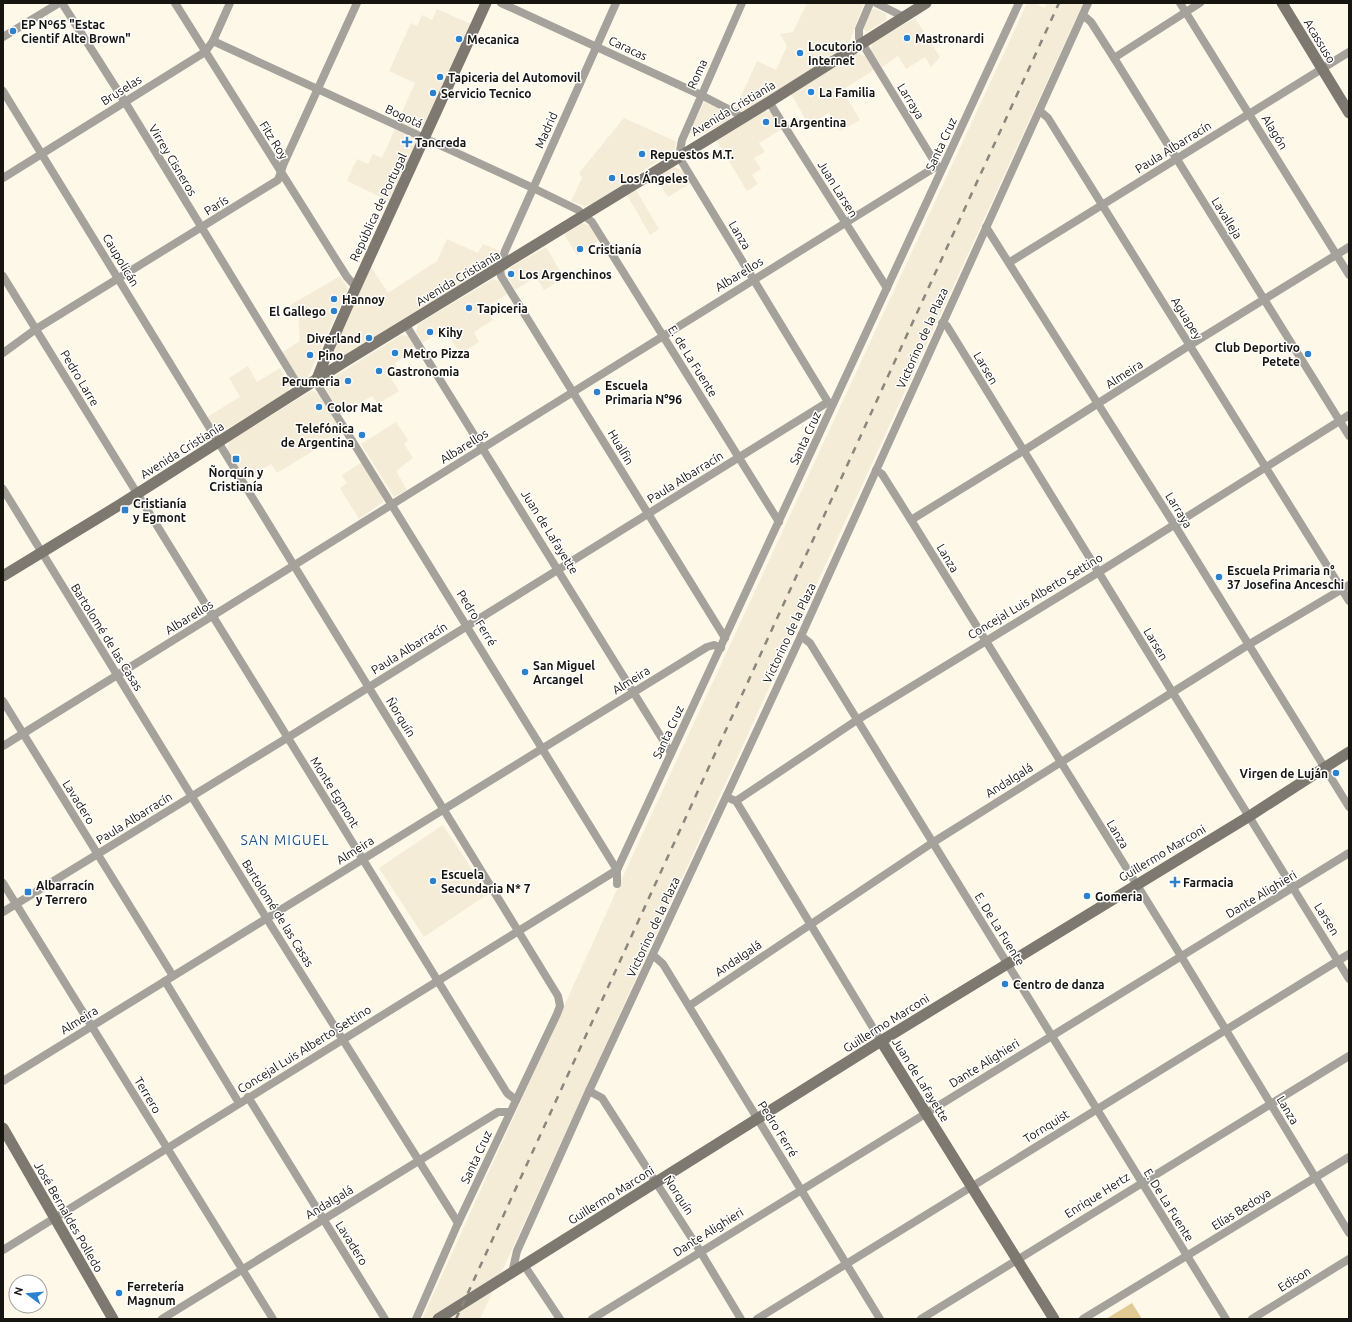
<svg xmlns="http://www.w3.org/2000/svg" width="1352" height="1322" font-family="Ubuntu,sans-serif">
	<rect width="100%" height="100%" fill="#fef8e9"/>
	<!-- built -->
	<g fill="#f5ecd7">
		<path d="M807 3H864L849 43 843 50 745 110 742 111 735 109 757 61 776 70 787 46 780 34 793 32Z"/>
		<path d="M1027 3H1034L1045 8 1047 3H1083L480 1319H422L630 861Z"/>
		<path d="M437 9 471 24 424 128 416 131 397 123 415 83 389 71 411 23 417 26 422 15 432 20Z"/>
		<path d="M876 9 886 14V20L867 32 863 29 871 10Z"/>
		<path d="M915 18 940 57 931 67 925 57 906 69 898 56 882 67 871 50 872 43Z"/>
		<path d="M856 53 865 56 874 70 842 90 860 120 840 131 829 113 809 125 791 94Z"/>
		<path d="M704 102 731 114 732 117 728 121 695 138 690 132Z"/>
		<path d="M765 111 771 112 782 129 759 143 765 152 754 158 761 169 752 175 758 184 747 191 716 140Z"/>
		<path d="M624 118 677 142 674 150 591 205 584 206 571 201 582 178 579 173Z"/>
		<path d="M395 129 414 138 416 143 389 201 347 181 357 159 368 164 373 154 382 158Z"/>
		<path d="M673 167 684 171 691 183 668 197 656 178Z"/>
		<path d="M636 190 659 229 650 235 627 195Z"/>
		<path d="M582 223 590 226 600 240 577 255 564 234Z"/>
		<path d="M447 239 478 253 483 244 500 251 495 261 489 268 344 356 336 355 335 352 336 344 371 267 388 293 437 261Z"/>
		<path d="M546 247 564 278 544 290 536 277 515 290 508 277V272L511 267Z"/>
		<path d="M340 276 347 287V291L307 379 300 381 280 354 300 341 298 313 288 319 282 310Z"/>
		<path d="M493 279 499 281 507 294 486 307 493 320 474 332 479 342 460 354 445 329 422 343 416 332 418 324Z"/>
		<path d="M401 335 408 336 417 349 395 363 400 373 391 379 399 391 378 404 372 396 342 415 325 388 326 382Z"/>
		<path d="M248 366 257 382 280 368 289 383V390L288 392 220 433 214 429 207 417 240 397 229 378Z"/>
		<path d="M311 391 318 393 343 433 277 473 271 464 244 480 227 451 229 441Z"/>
		<path d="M396 422 408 440 404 444 413 458 396 471 407 490 394 497 361 444Z"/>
		<path d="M362 462 382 496 383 502 359 519 340 488 347 483 342 475Z"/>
		<path d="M443 825 488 894 424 937 379 868Z"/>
	</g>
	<!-- green -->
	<path fill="#e2cb92" d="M1132 1303 1142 1319H1106Z"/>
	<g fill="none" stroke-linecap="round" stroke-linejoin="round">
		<!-- street -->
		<g stroke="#a5a29c" stroke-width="8">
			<path d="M62 3 125 102 301 390"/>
			<path d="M175 3 347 277 356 287"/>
			<path d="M501 3 701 95 736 113 742 118"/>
			<path d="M616 3 505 251 500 268 501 276 725 638"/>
			<path d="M742 3 682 140 679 157 828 402 831 404"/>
			<path d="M870 3 859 29V38L937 166 942 168"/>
			<path d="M876 3 904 17"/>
			<path d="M1180 3 1349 275"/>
			<path d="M1083 15 1091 22 1114 58 1349 436"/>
			<path d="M3 37 59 3"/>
			<path d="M213 41 533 188 578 210 592 222 779 522"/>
			<path d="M1114 58 1200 3"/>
			<path d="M3 91 558 996 560 1006 557 1014 458 1223 416 1319"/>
			<path d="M769 102 887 288"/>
			<path d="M1040 111 1048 118 1349 601"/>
			<path d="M3 178 205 52 213 41 230 3"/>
			<path d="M986 227 1174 524 1349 807"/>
			<path d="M1010 262 1349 52"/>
			<path d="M3 276 507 1093 516 1100"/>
			<path d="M942 323 947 326 1349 979"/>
			<path d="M406 325 671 753"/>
			<path d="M3 353 36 329 278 180 284 163 357 3"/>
			<path d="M317 379 319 387 617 870"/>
			<path d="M876 470 882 474 911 520 1181 956 1349 1233"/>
			<path d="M3 489 267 919 458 1223"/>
			<path d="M911 520 1023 451 1190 345 1349 247"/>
			<path d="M801 636 810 643 1226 1319"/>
			<path d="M3 701 173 976"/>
			<path d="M3 746 937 166"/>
			<path d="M731 799 736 801 881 1041"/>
			<path d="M736 801 857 720 1099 572 1349 415"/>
			<path d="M3 883 273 1319"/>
			<path d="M617 884V870L1019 3"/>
			<path d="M3 912 287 738 828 402"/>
			<path d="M653 955 663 964 880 1319"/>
			<path d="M165 981 239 1103"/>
			<path d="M689 1006 932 843 1248 645 1349 585"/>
			<path d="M3 1081 707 647 714 645 721 648"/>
			<path d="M589 1091 602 1098 700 1251 741 1319"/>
			<path d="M248 1097 385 1319"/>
			<path d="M3 1250 617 870"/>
			<path d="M524 1265 560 1319"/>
			<path d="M512 1273 517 1251 589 1091 801 636 1088 3"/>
			<path d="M162 1319 498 1112H510"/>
			<path d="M592 1319 1349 853"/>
			<path d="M757 1319 1349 954"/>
			<path d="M921 1319 1349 1056"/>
			<path d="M1083 1319 1349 1157"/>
			<path d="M1252 1319 1349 1259"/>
		</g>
		<!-- secondary -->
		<g stroke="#7d7970" stroke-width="11">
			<path d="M1282 3 1349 113"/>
			<path d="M317 379 329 348 356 287 486 3"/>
			<path d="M3 576 121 504 344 362 769 102 926 3"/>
			<path d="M881 1041 1054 1319"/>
			<path d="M3 1128 113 1319"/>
			<path d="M438 1319 881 1041 1248 817 1349 752"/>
		</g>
		<!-- rail -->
		<path stroke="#8a867c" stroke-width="2.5" stroke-dasharray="7 7" stroke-linecap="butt" d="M456 1319 1059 3"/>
	</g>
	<!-- markers -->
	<g fill="#2c81cf" stroke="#fff" stroke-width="1.5">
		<circle cx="13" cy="31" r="4"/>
		<circle cx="907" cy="38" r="4"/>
		<circle cx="459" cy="39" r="4"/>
		<circle cx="800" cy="53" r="4"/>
		<circle cx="440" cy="77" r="4"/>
		<circle cx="811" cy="92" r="4"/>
		<circle cx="433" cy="93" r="4"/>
		<circle cx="766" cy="122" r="4"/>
		<path d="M405 136h4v4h4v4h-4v4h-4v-4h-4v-4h4z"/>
		<circle cx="642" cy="154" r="4"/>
		<circle cx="612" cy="178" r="4"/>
		<circle cx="580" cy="249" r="4"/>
		<circle cx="511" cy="274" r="4"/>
		<circle cx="334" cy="299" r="4"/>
		<circle cx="469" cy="308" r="4"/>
		<circle cx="334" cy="311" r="4"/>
		<circle cx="430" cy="332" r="4"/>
		<circle cx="369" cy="338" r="4"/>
		<circle cx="395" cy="353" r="4"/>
		<circle cx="1308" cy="354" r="4"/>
		<circle cx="310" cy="355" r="4"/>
		<circle cx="379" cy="371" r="4"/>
		<circle cx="348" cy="381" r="4"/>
		<circle cx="597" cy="392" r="4"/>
		<circle cx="319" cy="407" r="4"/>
		<circle cx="362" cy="435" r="4"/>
		<rect x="232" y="455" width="8" height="8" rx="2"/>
		<rect x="121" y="506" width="8" height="8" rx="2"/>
		<circle cx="1219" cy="577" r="4"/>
		<circle cx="525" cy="672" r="4"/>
		<circle cx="1336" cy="773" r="4"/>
		<circle cx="433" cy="881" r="4"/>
		<path d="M1173 876h4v4h4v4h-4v4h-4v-4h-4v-4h4z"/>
		<rect x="24" y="888" width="8" height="8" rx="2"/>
		<circle cx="1087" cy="896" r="4"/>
		<circle cx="1005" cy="984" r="4"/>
		<circle cx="119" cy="1293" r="4"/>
	</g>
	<g text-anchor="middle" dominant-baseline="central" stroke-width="3" stroke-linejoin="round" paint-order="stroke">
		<!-- poi labels -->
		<g font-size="12" font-weight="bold" fill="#171510" stroke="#fff" text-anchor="start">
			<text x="21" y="24">EP Nº65 "Estac<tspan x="21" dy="14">Cientif Alte Brown"</tspan></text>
			<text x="915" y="38">Mastronardi</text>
			<text x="467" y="39">Mecanica</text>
			<text x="808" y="46">Locutorio<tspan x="808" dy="14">Internet</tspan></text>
			<text x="448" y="77">Tapiceria del Automovil</text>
			<text x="819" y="92">La Familia</text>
			<text x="441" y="93">Servicio Tecnico</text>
			<text x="774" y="122">La Argentina</text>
			<text x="415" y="142">Tancreda</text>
			<text x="650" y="154">Repuestos M.T.</text>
			<text x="620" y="178">Los Ángeles</text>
			<text x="588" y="249">Cristianía</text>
			<text x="519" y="274">Los Argenchinos</text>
			<text x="342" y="299">Hannoy</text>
			<text x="477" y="308">Tapiceria</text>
			<text x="326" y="311" text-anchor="end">El Gallego</text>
			<text x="438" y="332">Kihy</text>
			<text x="361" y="338" text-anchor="end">Diverland</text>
			<text x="1300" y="347" text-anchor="end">Club Deportivo<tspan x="1300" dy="14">Petete</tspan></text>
			<text x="403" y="353">Metro Pizza</text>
			<text x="318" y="355">Pino</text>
			<text x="387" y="371">Gastronomia</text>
			<text x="340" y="381" text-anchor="end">Perumeria</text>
			<text x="605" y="385">Escuela<tspan x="605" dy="14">Primaria N°96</tspan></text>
			<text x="327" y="407">Color Mat</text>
			<text x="354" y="428" text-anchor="end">Telefónica<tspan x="354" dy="14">de Argentina</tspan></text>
			<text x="236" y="472" text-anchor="middle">Ñorquín y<tspan x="236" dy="14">Cristianía</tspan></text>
			<text x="133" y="503">Cristianía<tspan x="133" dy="14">y Egmont</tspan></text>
			<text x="1227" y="570">Escuela Primaria n°<tspan x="1227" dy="14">37 Josefina Anceschi</tspan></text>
			<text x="533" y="665">San Miguel<tspan x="533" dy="14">Arcangel</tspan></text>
			<text x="1328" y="773" text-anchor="end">Virgen de Luján</text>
			<text x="441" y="874">Escuela<tspan x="441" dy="14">Secundaria N* 7</tspan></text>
			<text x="1183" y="882">Farmacia</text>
			<text x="36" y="885">Albarracín<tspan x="36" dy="14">y Terrero</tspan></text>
			<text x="1095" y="896">Gomeria</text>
			<text x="1013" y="984">Centro de danza</text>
			<text x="127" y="1286">Ferretería<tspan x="127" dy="14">Magnum</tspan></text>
		</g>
		<!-- street labels -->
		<g font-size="12" fill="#171510" stroke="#fff">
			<text transform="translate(1320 41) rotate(59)">Acassuso</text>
			<text transform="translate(628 48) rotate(25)">Caracas</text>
			<text transform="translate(697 74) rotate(-66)">Roma</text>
			<text transform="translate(121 90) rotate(-32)">Bruselas</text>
			<text transform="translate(911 101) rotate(58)">Larraya</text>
			<text transform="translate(733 108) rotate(-31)">Avenida Cristianía</text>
			<text transform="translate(404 116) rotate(25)">Bogotá</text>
			<text transform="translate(546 130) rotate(-66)">Madrid</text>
			<text transform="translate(1275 132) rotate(58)">Alagón</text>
			<text transform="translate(274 140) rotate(58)">Fitz Roy</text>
			<text transform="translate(941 144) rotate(-65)">Santa Cruz</text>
			<text transform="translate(1173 147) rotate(-32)">Paula Albarracín</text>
			<text transform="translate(173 160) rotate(59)">Virrey Cisneros</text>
			<text transform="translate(838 189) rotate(58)">Juan Larsen</text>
			<text transform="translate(216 205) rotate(-32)">París</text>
			<text transform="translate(378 207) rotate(-65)">República de Portugal</text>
			<text transform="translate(1227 218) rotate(58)">Lavalleja</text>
			<text transform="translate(740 235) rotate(59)">Lanza</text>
			<text transform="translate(121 260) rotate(59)">Caupolicán</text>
			<text transform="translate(739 274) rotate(-32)">Albarellos</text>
			<text transform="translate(458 278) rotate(-31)">Avenida Cristianía</text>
			<text transform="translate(1187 318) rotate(58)">Aguapey</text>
			<text transform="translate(922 338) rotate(-66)">Victorino de la Plaza</text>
			<text transform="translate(693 361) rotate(58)">E. de La Fuente</text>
			<text transform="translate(986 368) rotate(59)">Larsen</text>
			<text transform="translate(1124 374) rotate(-33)">Almeira</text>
			<text transform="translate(80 378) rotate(59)">Pedro Larre</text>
			<text transform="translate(805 438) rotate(-65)">Santa Cruz</text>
			<text transform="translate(464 446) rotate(-32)">Albarellos</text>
			<text transform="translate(621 447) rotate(59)">Hualfin</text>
			<text transform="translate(182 450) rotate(-32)">Avenida Cristianía</text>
			<text transform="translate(685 477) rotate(-32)">Paula Albarracín</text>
			<text transform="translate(1179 510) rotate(58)">Larraya</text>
			<text transform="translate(550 532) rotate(58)">Juan de Lafayette</text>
			<text transform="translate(948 558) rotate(59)">Lanza</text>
			<text transform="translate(1035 596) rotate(-31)">Concejal Luis Alberto Settino</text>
			<text transform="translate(189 617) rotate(-32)">Albarellos</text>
			<text transform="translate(477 618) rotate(58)">Pedro Ferré</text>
			<text transform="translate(789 633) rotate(-65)">Victorino de la Plaza</text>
			<text transform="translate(107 637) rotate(58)">Bartolomé de las Casas</text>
			<text transform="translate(1156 644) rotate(59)">Larsen</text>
			<text transform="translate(409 648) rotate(-32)">Paula Albarracín</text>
			<text transform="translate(631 680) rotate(-32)">Almeira</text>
			<text transform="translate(401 717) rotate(58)">Ñorquín</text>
			<text transform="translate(668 732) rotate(-65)">Santa Cruz</text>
			<text transform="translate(1009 780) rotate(-32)">Andalgalá</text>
			<text transform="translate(335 792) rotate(58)">Monte Egmont</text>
			<text transform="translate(79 802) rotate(58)">Lavadero</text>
			<text transform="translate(134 818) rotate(-32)">Paula Albarracín</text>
			<text transform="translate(1118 834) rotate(59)">Lanza</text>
			<text transform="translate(355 850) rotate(-32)">Almeira</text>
			<text transform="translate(1162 853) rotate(-31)">Guillermo Marconi</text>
			<text transform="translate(1261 894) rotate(-31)">Dante Alighieri</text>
			<text transform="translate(278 913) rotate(58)">Bartolomé de las Casas</text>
			<text transform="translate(1327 919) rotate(58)">Larsen</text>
			<text transform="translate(653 927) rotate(-65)">Victorino de la Plaza</text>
			<text transform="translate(1000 929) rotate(58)">E. De La Fuente</text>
			<text transform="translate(738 958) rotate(-34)">Andalgalá</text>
			<text transform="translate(79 1020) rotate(-32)">Almeira</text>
			<text transform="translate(886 1023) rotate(-32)">Guillermo Marconi</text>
			<text transform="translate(304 1049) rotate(-32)">Concejal Luis Alberto Settino</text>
			<text transform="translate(984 1063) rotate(-32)">Dante Alighieri</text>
			<text transform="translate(921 1080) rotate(58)">Juan de Lafayette</text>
			<text transform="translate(148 1095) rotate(59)">Terrero</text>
			<text transform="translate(1288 1110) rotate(59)">Lanza</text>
			<text transform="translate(1046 1126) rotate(-32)">Tornquist</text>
			<text transform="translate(778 1129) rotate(58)">Pedro Ferré</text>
			<text transform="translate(476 1157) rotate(-65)">Santa Cruz</text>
			<text transform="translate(611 1195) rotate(-32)">Guillermo Marconi</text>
			<text transform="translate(679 1195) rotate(57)">Ñorquín</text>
			<text transform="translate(1097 1195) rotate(-32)">Enrique Hertz</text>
			<text transform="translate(329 1202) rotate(-31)">Andalgalá</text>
			<text transform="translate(1169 1205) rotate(58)">E. De La Fuente</text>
			<text transform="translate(1241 1209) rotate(-32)">Elías Bedoya</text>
			<text transform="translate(69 1217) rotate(60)">José Bernaldes Polledo</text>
			<text transform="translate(708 1232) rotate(-32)">Dante Alighieri</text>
			<text transform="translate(352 1243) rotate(58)">Lavadero</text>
			<text transform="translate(1294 1279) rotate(-32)">Edison</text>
		</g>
		<!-- quarter labels -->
		<g font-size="14" letter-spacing="1" fill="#1f5486" stroke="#fff">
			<text x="285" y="840">SAN MIGUEL</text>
		</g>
	</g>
	<!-- border -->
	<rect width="1352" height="1322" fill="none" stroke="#171510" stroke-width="8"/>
	<!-- north arrow -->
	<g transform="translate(28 1294) rotate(286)"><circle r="19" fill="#ffffff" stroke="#a2a19f"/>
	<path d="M0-3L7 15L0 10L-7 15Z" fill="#2c81cf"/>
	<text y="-6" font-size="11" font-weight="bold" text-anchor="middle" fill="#171510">N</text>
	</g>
</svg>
